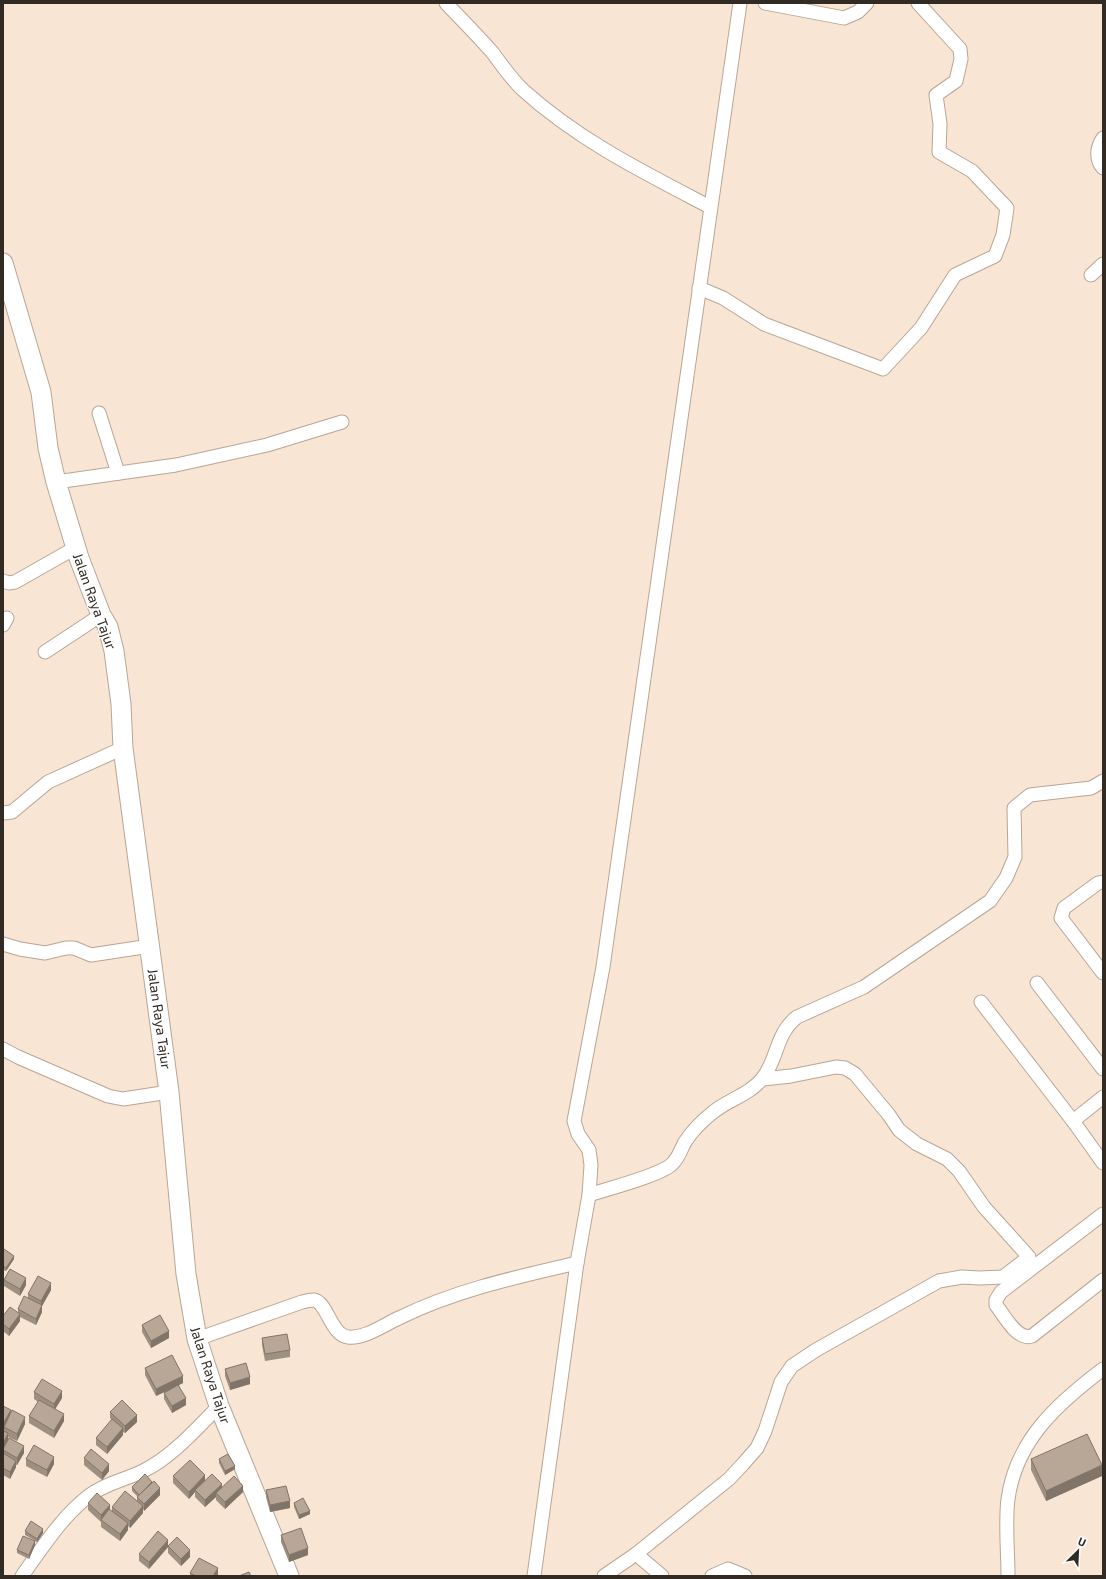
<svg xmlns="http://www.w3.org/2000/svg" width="1106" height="1579" font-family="'Exo 2',sans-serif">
	<rect width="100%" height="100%" fill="#f8e5d3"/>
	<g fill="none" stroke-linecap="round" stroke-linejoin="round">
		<defs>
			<g id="minor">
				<path d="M446 3C461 19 477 35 492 52 502 65 511 79 523 90 578 140 645 173 710 207"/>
				<path d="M765 3 844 18 858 12 867 3"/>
				<path d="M1103 138C1097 147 1095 159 1103 168"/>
				<path d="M1091 275 1103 264"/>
				<path d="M699 288 723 298 764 324 883 369 921 328 955 275 995 256 1003 235 1007 208 972 171 939 152 940 124 936 95 956 81 961 59 960 49 918 3"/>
				<path d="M99 413 118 473"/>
				<path d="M56 482 176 465 267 445 342 422"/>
				<path d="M3 581 9 583 15 582 75 548"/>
				<path d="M3 625 7 618"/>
				<path d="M45 652 101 615"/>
				<path d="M3 813 12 812 48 782 123 748"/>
				<path d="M1103 882 1098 883 1064 908 1061 918 1103 973"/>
				<path d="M3 944 20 949 45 953 66 948H74L91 955 150 946"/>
				<path d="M1037 983 1103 1069"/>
				<path d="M981 1002 1073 1121 1103 1163"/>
				<path d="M3 1049 18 1057 108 1096 123 1099 169 1092"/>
				<path d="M1073 1121 1103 1097"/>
				<path d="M589 1195C606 1189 663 1175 673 1163 679 1157 681 1149 685 1142 692 1131 702 1121 712 1113 727 1100 749 1095 762 1079 778 1060 775 1034 797 1017L864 987 990 901 1006 878 1015 857 1014 808 1030 795 1091 788 1103 781"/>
				<path d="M1103 1214 1001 1292 996 1300V1305C1004 1315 1017 1341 1032 1336L1103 1280"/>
				<path d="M197 1339 302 1302C306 1301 310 1300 314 1300 327 1302 331 1335 348 1337 365 1339 385 1324 399 1318 456 1290 517 1277 577 1263"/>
				<path d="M636 1554 662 1576"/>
				<path d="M22 1576C42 1548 62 1516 90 1495 106 1483 125 1480 143 1471 172 1457 196 1429 219 1406"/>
				<path d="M534 1576 577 1263 589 1195 591 1165 589 1150 578 1134 574 1121 603 967 740 3"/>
				<path d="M604 1576 636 1554 729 1479 743 1464 757 1448 765 1431 781 1382 792 1366 816 1350 939 1281 962 1277 979 1278 1003 1277 1029 1257 984 1207 959 1171 947 1159 917 1144 899 1130 889 1115 855 1074 845 1068 836 1067 791 1076 763 1079"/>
				<path d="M712 1576 728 1569 745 1576"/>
				<path d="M1008 1576C1008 1553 1005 1521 1008 1499 1016 1440 1058 1403 1103 1369"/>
			</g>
			<path id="secondary" d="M3 263 41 392 48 448 56 482 79 558 101 615 108 627 114 651 121 704 123 748 169 1092 186 1274 197 1339 219 1406 289 1576"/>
		</defs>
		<!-- minor casing -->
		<use href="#minor" stroke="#b8a695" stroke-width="15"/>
		<!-- secondary casing -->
		<use href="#secondary" stroke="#b8a695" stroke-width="21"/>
		<!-- minor -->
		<use href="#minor" stroke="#fff" stroke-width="13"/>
		<!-- secondary -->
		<use href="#secondary" stroke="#fff" stroke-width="19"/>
	</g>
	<!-- wall -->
	<g fill="#9e9081">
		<path d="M3 1251 14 1259 6 1271 3 1270Z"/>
		<path d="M4 1280 26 1285 20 1296 4 1286Z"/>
		<path d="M51 1290 42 1306V1312L36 1325 20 1317V1321L9 1336 3 1331V1316L18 1312V1309L28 1298V1294Z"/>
		<path d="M142 1325 169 1338 151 1348 142 1332Z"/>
		<path d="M262 1338 290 1350V1357L265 1361 262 1345Z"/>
		<path d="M145 1368 183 1383 179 1385 186 1405 172 1413 164 1399V1392L156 1396 145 1375Z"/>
		<path d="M225 1369 250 1384 230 1390 225 1376Z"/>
		<path d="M34 1392 62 1398 55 1409 64 1421 54 1438 29 1423V1416L38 1402 34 1399Z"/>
		<path d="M3 1406 11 1414 25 1424 17 1441 8 1437V1440L24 1453 17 1465H16V1467L10 1479 3 1475Z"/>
		<path d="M110 1412 137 1422 125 1433 123 1432V1435L107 1454 96 1445V1438L112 1420 110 1418Z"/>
		<path d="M84 1458 109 1471 102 1480 84 1465Z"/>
		<path d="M26 1459 54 1464 47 1477 26 1466Z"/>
		<path d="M219 1459 235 1469 225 1475 219 1463Z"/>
		<path d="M1031 1459 1102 1476 1046 1501 1031 1470Z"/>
		<path d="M173 1476 205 1480 222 1488 243 1492 225 1509 216 1500V1497L205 1507 195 1497V1492L189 1499 173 1483Z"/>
		<path d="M152 1483 160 1495 144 1511 143 1509V1513L130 1528 128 1526V1530L120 1541 101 1527V1521V1522L88 1510V1503L110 1510 112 1511V1507L137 1501V1496L132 1491V1487Z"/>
		<path d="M266 1490 290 1508 270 1512 266 1497Z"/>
		<path d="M294 1503 310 1514 299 1519 294 1507Z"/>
		<path d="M25 1531 43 1533 37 1542 35 1541V1545L29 1559 17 1553V1550L34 1540 25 1535Z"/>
		<path d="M281 1535 308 1555 289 1562 281 1542Z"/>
		<path d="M168 1546 190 1557 181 1566 168 1553V1547L149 1569 139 1561V1554Z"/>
		<path d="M190 1573 218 1575 217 1576H190Z"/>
	</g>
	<!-- shaded-wall -->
	<g fill="#817569">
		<path d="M14 1256V1259L6 1271V1268Z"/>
		<path d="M26 1278V1285L20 1296V1289Z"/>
		<path d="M51 1283V1290L42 1306V1312L36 1325V1319L41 1308V1301Z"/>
		<path d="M20 1314V1321L9 1336V1329Z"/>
		<path d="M169 1331V1338L151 1348V1341Z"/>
		<path d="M183 1376V1383L156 1396V1389Z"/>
		<path d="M250 1377V1384L230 1390V1383Z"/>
		<path d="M62 1391V1398L54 1411V1404Z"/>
		<path d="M186 1398V1405L172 1413V1406Z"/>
		<path d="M11 1410V1417L4 1427 3 1431V1424Z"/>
		<path d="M64 1414V1421L54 1438V1431Z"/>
		<path d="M137 1415V1422L125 1433V1426Z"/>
		<path d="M25 1417V1424L17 1441V1434Z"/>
		<path d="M123 1428V1435L107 1454V1447Z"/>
		<path d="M8 1433V1440L3 1450V1444Z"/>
		<path d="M24 1446V1453L17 1465V1458Z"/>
		<path d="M54 1457V1464L47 1477V1470Z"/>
		<path d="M16 1461V1467L10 1479V1472Z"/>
		<path d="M109 1464V1471L102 1480V1473Z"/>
		<path d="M1102 1465V1476L1046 1501V1491Z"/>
		<path d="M235 1466V1469L225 1475V1471Z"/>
		<path d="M205 1475V1482L195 1490V1492L189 1499V1492Z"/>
		<path d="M222 1484V1491L216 1493V1497L205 1507V1500Z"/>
		<path d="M243 1486V1492L225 1509V1502Z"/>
		<path d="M160 1488V1495L144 1511V1504Z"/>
		<path d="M290 1501V1508L270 1512V1505Z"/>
		<path d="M110 1505V1512L101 1520V1522V1515Z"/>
		<path d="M143 1506V1513L130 1528V1521Z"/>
		<path d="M310 1511V1514L299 1519V1515Z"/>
		<path d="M128 1523V1530L120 1541V1534Z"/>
		<path d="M43 1529V1533L37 1542V1539Z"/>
		<path d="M168 1540V1547L149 1569V1562Z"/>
		<path d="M35 1541V1545L29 1559V1555Z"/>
		<path d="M308 1548V1555L289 1562V1555Z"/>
		<path d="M190 1550V1557L181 1566V1559Z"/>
		<path d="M218 1568V1575L217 1576H213Z"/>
	</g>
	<!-- building -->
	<g fill="#b8a796" stroke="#817569">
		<path d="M4 1249 14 1256 6 1268 3 1266V1251Z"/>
		<path d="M10 1269 26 1278 20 1289 4 1280Z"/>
		<path d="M38 1276 51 1283 41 1301 28 1294Z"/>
		<path d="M24 1296 42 1305 36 1319 18 1309Z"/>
		<path d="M10 1307 20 1314 9 1329 3 1324V1316Z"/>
		<path d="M160 1315 169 1331 151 1341 142 1325Z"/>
		<path d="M287 1334 290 1350 265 1354 262 1338Z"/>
		<path d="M172 1355 183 1376 156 1389 145 1368Z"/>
		<path d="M246 1363 250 1377 230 1383 225 1369Z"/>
		<path d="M42 1379 62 1391 54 1404 34 1392Z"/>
		<path d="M178 1385 186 1398 172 1406 164 1393Z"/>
		<path d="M39 1400 64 1414 54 1431 29 1416Z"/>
		<path d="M122 1400 137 1415 125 1426 110 1412Z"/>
		<path d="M3 1406 11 1410 3 1424Z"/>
		<path d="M12 1410 25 1417 17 1434 4 1427Z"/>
		<path d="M112 1419 123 1428 107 1447 96 1438Z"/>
		<path d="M3 1431 8 1433 3 1444Z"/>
		<path d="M1087 1434 1102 1465 1046 1491 1031 1459Z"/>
		<path d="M9 1438 24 1446 17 1458 3 1450V1449Z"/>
		<path d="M34 1445 54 1457 47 1470 26 1459Z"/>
		<path d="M91 1449 109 1464 102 1473 84 1458Z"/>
		<path d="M3 1453 16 1461 10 1472 3 1468Z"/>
		<path d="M228 1454 235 1466 225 1471 219 1459Z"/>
		<path d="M190 1460 205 1475 189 1492 173 1476Z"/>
		<path d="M145 1474 152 1482 139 1495 132 1487Z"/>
		<path d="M212 1474 222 1484 205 1500 195 1490Z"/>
		<path d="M234 1476 243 1486 225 1502 216 1493Z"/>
		<path d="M154 1481 160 1488 144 1504 137 1497Z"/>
		<path d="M286 1486 290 1501 270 1505 266 1490Z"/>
		<path d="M125 1491 143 1506 130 1521 112 1507Z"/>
		<path d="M97 1493 110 1505 101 1515 88 1503Z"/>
		<path d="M303 1498 310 1511 299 1515 294 1503Z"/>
		<path d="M109 1509 128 1523 120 1534 101 1520Z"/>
		<path d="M31 1521 43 1529 37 1539 25 1531Z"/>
		<path d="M301 1528 308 1548 289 1555 281 1535Z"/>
		<path d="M158 1531 168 1540 149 1562 139 1554Z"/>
		<path d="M23 1536 35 1541 29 1555 17 1550Z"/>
		<path d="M177 1537 190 1550 181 1559 168 1546Z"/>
		<path d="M199 1558 218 1568 213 1576H196L190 1573Z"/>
		<path d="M249 1572 251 1576H239Z"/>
	</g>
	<g text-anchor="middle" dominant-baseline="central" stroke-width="3" stroke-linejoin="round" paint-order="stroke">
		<!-- street labels -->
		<g font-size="14" fill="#322b24" stroke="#fff">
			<text transform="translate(95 601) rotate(70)">Jalan Raya Tajur</text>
			<text transform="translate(160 1019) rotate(82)">Jalan Raya Tajur</text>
			<text transform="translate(211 1375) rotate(72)">Jalan Raya Tajur</text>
		</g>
	</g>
	<!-- border -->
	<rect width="1106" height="1579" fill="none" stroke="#322b24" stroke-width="8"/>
	<!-- north arrow -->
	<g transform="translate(1078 1551) rotate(24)" stroke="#ffffff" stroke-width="3" paint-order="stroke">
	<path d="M0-3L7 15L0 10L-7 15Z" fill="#322b24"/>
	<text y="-6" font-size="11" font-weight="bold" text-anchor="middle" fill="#322b24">U</text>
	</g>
</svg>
